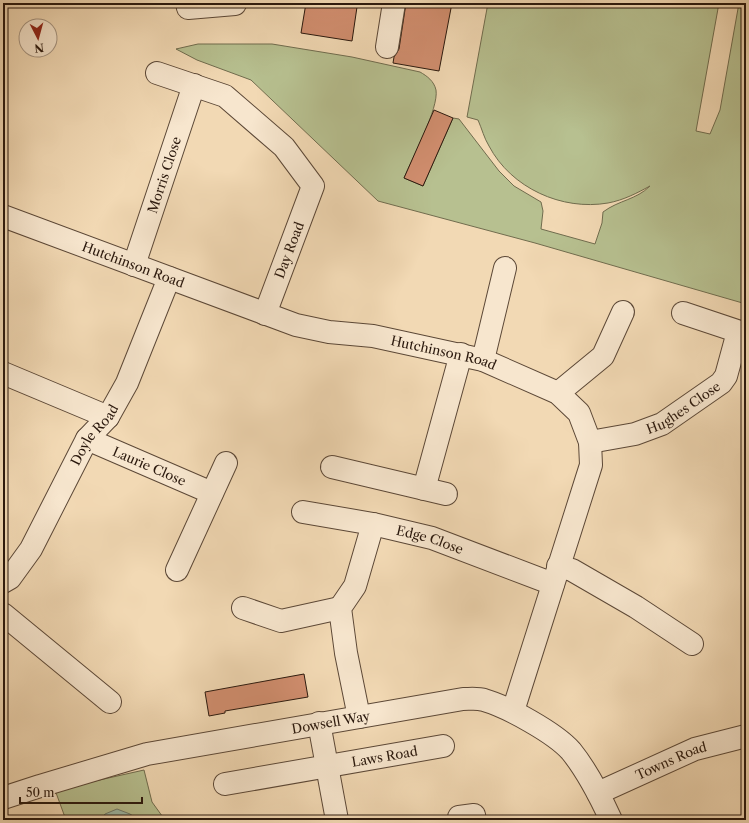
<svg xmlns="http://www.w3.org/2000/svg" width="749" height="823" font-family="'Libre Caslon Text',serif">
	<rect width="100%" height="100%" fill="#f2d9b4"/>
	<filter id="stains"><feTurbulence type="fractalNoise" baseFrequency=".005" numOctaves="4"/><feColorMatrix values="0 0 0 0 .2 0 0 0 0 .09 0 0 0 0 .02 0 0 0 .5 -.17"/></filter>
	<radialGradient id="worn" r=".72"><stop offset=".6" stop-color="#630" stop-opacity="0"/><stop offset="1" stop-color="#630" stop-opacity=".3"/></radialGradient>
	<!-- green -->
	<g fill="#b7c090" stroke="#706c4e">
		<path d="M488 3H719L696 131 710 134 720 110 739 3H746V304L535 243 378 201 251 80 197 60 176 49 198 44H272L352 57 420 72C427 76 434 81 436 90 439 108 412 159 404 178L423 186 453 118 459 119 499 171 514 186 541 202 543 211 541 229 595 244 602 223 603 212C619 200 636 200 650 186 637 193 624 200 608 203 562 211 511 188 489 146 484 138 482 129 478 120L467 117Z"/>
		<path d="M144 770 152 802 165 820H66L55 790Z"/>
	</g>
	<!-- water -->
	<path fill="#9cbaa9" stroke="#6e796b" d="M117 809 130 814 139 820H101L105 814Z"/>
	<!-- building -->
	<g fill="#d18e6f" stroke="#2a180d">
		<path d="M306 3H329L357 7 352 41 301 33Z"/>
		<path d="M406 3H452L439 71 393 63 394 57 399 49Z"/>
		<path d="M434 110 453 118 423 186 404 178Z"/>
		<path d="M304 674 308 697 225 711V713L209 716 205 692Z"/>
	</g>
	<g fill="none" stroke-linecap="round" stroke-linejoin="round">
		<defs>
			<g id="minor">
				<path d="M187 3 188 8 235 4"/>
				<path d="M387 47 394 3"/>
				<path d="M157 73 225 96 284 147 313 186 265 314"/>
				<path id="s1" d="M3 216 296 325 329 332 373 336 483 360 558 393 579 413 590 442 591 465 513 711"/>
				<path id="s2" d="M134 265 194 85"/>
				<path d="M683 313 746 334"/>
				<path d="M483 360 505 268"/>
				<path d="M3 373 108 417"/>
				<path d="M558 393 603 356 623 312"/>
				<path id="s3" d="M87 439 212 493"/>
				<path id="s4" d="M590 442 635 434 662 424 721 383 726 376 738 332"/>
				<path d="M332 467 446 494"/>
				<path d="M424 489 461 354"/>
				<path id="s5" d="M303 512 373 524 432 538 553 584"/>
				<path d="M558 566 572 570 636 607 692 644"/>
				<path d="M177 570 226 463"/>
				<path id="s6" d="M3 582 10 578 31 549 87 439 108 417 127 383 169 278"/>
				<path d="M243 608 281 621 340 608"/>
				<path d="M3 614 110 702"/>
				<path d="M359 717 346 653 340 608 355 586 373 524"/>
				<path d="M319 723 337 820"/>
				<path id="s7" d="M225 784 443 746"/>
				<path id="s8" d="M598 793 695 749 746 736"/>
				<path id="s9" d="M3 798 40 786 147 754 463 699C470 699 478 698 484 700 508 707 555 733 571 751 588 772 600 796 611 820"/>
				<path d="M459 817 474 815 475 820"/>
			</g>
		</defs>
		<!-- minor casing -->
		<use href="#minor" stroke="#5c4837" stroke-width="24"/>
		<!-- minor -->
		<use href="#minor" stroke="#f7e6ce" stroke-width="22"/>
	</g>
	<g text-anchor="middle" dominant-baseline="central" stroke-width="3" stroke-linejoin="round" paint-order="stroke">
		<!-- street labels -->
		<g font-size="13" fill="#2a180d" stroke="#f7e6ce">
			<text stroke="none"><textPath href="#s2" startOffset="95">Morris Close</textPath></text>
			<text transform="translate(289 250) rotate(-69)">Day Road</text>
			<text stroke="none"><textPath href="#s1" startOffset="139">Hutchinson Road</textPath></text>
			<text stroke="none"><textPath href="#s1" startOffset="463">Hutchinson Road</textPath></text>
			<text stroke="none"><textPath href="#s4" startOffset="101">Hughes Close</textPath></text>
			<text stroke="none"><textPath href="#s6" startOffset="175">Doyle Road</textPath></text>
			<text stroke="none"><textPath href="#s3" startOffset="68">Laurie Close</textPath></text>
			<text stroke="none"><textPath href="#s5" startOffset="130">Edge Close</textPath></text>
			<text stroke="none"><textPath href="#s9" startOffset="337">Dowsell Way</textPath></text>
			<text stroke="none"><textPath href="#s7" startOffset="162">Laws Road</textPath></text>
			<text stroke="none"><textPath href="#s8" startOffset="80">Towns Road</textPath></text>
		</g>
	</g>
	<!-- margin -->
	<rect width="749" height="823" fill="none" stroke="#f2d9b4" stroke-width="16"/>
	<rect x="4" y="4" width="741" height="815" fill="none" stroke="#2a180d" stroke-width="2"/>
	<rect x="8" y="8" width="733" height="807" fill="none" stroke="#2a180d"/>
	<!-- north arrow -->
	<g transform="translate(38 38) rotate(174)"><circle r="19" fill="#f7e6ce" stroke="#a59481"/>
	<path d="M0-3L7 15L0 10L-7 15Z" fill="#8f2418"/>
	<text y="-6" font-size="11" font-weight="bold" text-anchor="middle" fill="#2a180d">N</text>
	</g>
	<!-- scale -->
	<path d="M20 797v6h122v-6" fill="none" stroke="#2a180d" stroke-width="2"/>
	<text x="26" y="797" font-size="12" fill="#2a180d" stroke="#f7e6ce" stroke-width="3" paint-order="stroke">50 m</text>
	<rect width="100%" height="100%" filter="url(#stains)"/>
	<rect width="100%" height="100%" fill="url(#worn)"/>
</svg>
